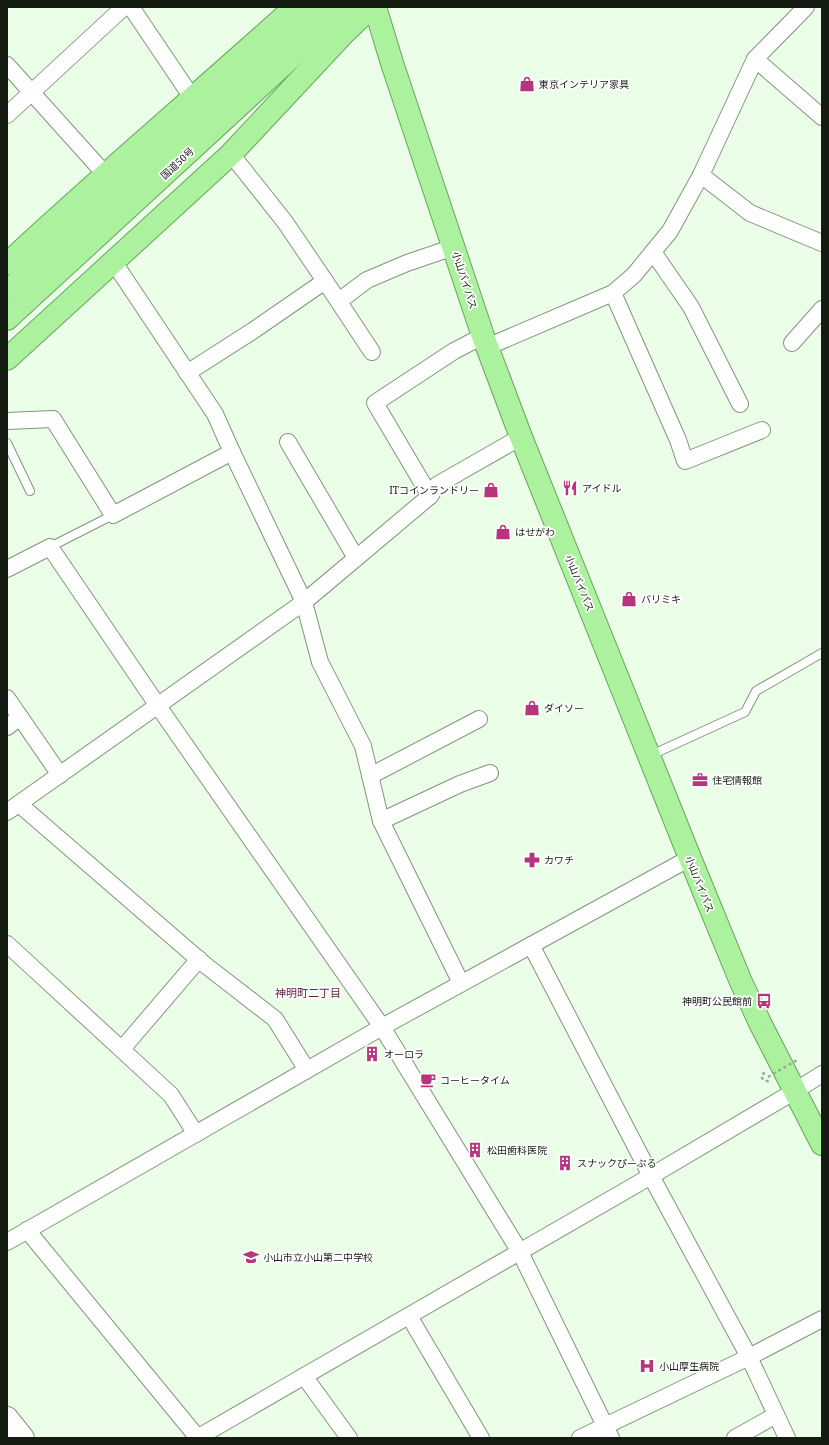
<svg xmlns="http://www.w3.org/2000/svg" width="829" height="1445" font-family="'Noto Serif','Noto Sans JP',serif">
	<rect width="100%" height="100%" fill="#ebfee7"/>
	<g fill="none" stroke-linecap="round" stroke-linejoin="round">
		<defs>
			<g id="service">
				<path d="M7 443 30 491"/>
				<path d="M50 547 113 515"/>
				<path d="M649 756 745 712 756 691 822 653"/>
			</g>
			<g id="minor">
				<path d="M131 7 193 99"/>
				<path d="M755 59 822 117"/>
				<path d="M7 65 105 174"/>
				<path d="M7 115 124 7"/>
				<path d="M701 175 750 213 822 243"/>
				<path d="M653 252 691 307 740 404"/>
				<path d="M113 261 215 414 232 452 304 602 320 662 363 746 381 821 461 983"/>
				<path d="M325 281 372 352"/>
				<path d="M613 293 678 440 685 461 762 430"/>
				<path d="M339 301 367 280 407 263 454 247"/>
				<path d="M792 343 822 309"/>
				<path d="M487 347 613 293 634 275 670 231 701 175 755 59 806 7"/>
				<path d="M187 373 254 330 325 281 285 222 231 154"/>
				<path d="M7 421 53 419 113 515 232 452"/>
				<path d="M288 442 356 558"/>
				<path d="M430 496 375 403 454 351 483 336"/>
				<path d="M7 569 50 547 158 706 382 1027 520 1252 611 1438"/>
				<path d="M7 698 60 775"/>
				<path d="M7 727 20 717"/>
				<path d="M370 776 479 719"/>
				<path d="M19 804 204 964 275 1019 307 1070"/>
				<path d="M7 812 304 602 430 496 437 485 521 437"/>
				<path d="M381 821 460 784 490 773"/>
				<path d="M7 944 171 1095 196 1134"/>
				<path d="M531 945 651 1176 749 1357 787 1438"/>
				<path d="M122 1049 199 959"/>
				<path d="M27 1230 198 1438"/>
				<path d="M7 1242 382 1027 690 858"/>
				<path d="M409 1316 481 1438"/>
				<path d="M304 1376 349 1438"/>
				<path d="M197 1438 651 1176 795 1091 822 1074"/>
				<path d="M580 1438 749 1357 822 1319"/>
				<path d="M735 1438 776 1415"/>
			</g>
			<path id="secondary" d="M7 1418 23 1438"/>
			<g id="trunk">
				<path d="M375 7 392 63 483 336 521 437 690 858 741 982 761 1025 822 1144"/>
				<path d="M7 264C101 176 200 93 295 7"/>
				<path d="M7 292 318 7"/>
				<path d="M7 319 346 7"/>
				<path d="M7 359 231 154 344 33 371 7"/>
			</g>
		</defs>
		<!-- service casing -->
		<use href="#service" stroke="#80967b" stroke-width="10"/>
		<!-- minor casing -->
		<use href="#minor" stroke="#80967b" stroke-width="18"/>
		<!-- secondary casing -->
		<use href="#secondary" stroke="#80967b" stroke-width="24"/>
		<!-- trunk casing -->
		<use href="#trunk" stroke="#69a45d" stroke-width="24"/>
		<!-- path -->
		<path stroke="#9dac9a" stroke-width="2.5" stroke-dasharray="3 3" stroke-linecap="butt" d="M765 1073 762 1074V1078L765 1081H768V1079"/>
		<!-- service -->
		<use href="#service" stroke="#fff" stroke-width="8"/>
		<!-- minor -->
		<use href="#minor" stroke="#fff" stroke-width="16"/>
		<!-- secondary -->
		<use href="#secondary" stroke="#fff" stroke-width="22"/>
		<!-- trunk -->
		<use href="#trunk" stroke="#acf29e" stroke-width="22"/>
		<!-- path-bridge -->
		<path stroke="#9dac9a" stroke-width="2.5" stroke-dasharray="3 3" stroke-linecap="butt" d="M768 1077 797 1060"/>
	</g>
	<!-- icons -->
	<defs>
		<symbol id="shop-bare" viewBox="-9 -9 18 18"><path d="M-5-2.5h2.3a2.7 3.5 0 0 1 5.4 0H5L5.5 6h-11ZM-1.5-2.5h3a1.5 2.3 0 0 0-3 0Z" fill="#b7357d" stroke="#fff" stroke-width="2.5" paint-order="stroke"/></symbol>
		<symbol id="restaurant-bare" viewBox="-9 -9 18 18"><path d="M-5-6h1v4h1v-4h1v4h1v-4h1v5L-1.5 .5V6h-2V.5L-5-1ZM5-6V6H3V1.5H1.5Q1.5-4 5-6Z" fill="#b7357d" stroke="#fff" stroke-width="2.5" paint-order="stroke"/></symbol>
		<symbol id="office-bare" viewBox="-9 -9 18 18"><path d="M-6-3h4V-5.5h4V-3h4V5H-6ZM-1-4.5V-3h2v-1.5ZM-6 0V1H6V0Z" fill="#b7357d" stroke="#fff" stroke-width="2.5" paint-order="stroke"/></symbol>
		<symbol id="pharmacy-bare" viewBox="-9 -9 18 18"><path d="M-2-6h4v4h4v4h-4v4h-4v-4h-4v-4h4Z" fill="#b7357d" stroke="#fff" stroke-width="2.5" paint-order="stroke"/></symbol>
		<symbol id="bus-bare" viewBox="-9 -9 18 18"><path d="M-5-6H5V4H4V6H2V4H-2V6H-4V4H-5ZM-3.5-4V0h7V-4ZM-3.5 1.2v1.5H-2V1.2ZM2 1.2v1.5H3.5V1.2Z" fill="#b7357d" stroke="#fff" stroke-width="2.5" paint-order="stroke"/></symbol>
		<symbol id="building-bare" viewBox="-9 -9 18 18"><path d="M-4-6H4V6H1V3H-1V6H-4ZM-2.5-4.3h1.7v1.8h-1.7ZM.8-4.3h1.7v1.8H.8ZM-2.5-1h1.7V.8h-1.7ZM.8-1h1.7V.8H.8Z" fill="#b7357d" stroke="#fff" stroke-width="2.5" paint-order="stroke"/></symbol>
		<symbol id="cafe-bare" viewBox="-9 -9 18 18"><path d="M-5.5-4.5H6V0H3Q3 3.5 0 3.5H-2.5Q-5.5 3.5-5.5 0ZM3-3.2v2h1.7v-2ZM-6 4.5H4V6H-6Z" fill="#b7357d" stroke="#fff" stroke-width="2.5" paint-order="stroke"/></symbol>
		<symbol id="school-bare" viewBox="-9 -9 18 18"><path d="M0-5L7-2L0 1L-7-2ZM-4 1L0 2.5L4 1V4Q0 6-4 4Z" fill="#b7357d" stroke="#fff" stroke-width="2.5" paint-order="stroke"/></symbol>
		<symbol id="hospital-bare" viewBox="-9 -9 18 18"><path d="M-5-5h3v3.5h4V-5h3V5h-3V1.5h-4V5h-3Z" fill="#b7357d" stroke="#fff" stroke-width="2.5" paint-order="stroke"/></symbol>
	</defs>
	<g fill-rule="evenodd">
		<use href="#shop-bare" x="516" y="73" width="22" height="22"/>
		<use href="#restaurant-bare" x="559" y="477" width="22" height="22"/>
		<use href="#shop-bare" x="480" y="479" width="22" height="22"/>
		<use href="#shop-bare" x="492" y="521" width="22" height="22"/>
		<use href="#shop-bare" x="618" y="588" width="22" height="22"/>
		<use href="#shop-bare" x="521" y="697" width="22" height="22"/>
		<use href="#office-bare" x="689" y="769" width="22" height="22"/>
		<use href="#pharmacy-bare" x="521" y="849" width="22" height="22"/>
		<use href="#bus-bare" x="753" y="990" width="22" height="22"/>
		<use href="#building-bare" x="361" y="1043" width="22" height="22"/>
		<use href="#cafe-bare" x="417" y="1069" width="22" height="22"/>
		<use href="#building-bare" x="464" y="1139" width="22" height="22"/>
		<use href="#building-bare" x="554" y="1152" width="22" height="22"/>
		<use href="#school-bare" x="240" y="1246" width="22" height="22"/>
		<use href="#hospital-bare" x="636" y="1355" width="22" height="22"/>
	</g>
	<g text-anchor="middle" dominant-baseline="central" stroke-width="3.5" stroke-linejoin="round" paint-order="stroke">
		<!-- poi labels -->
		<g font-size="10" fill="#141c12" stroke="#fff" text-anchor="start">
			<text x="539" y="84">東京インテリア家具</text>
			<text x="582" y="488">アイドル</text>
			<text x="479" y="490" text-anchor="end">ITコインランドリー</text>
			<text x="515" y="532">はせがわ</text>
			<text x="641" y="599">パリミキ</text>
			<text x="544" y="708">ダイソー</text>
			<text x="712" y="780">住宅情報館</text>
			<text x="544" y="860">カワチ</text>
			<text x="752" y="1001" text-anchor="end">神明町公民館前</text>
			<text x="384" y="1054">オーロラ</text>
			<text x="440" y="1080">コーヒータイム</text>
			<text x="487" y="1150">松田歯科医院</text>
			<text x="577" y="1163">スナックぴーぷる</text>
			<text x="263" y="1257">小山市立小山第二中学校</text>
			<text x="659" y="1366">小山厚生病院</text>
		</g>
		<!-- street labels -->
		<g font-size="10" fill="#141c12" stroke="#fff">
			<text transform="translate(177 163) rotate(-43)">国道50号</text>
			<text transform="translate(465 280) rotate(72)">小山バイパス</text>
			<text transform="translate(580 583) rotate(68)">小山バイパス</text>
			<text transform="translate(700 884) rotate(68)">小山バイパス</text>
		</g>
		<!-- neighbourhood labels -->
		<g font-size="11" fill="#662648" stroke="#fff">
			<text x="308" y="992">神明町二丁目</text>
		</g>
	</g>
	<!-- border -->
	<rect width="829" height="1445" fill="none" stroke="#141c12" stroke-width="16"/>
</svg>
